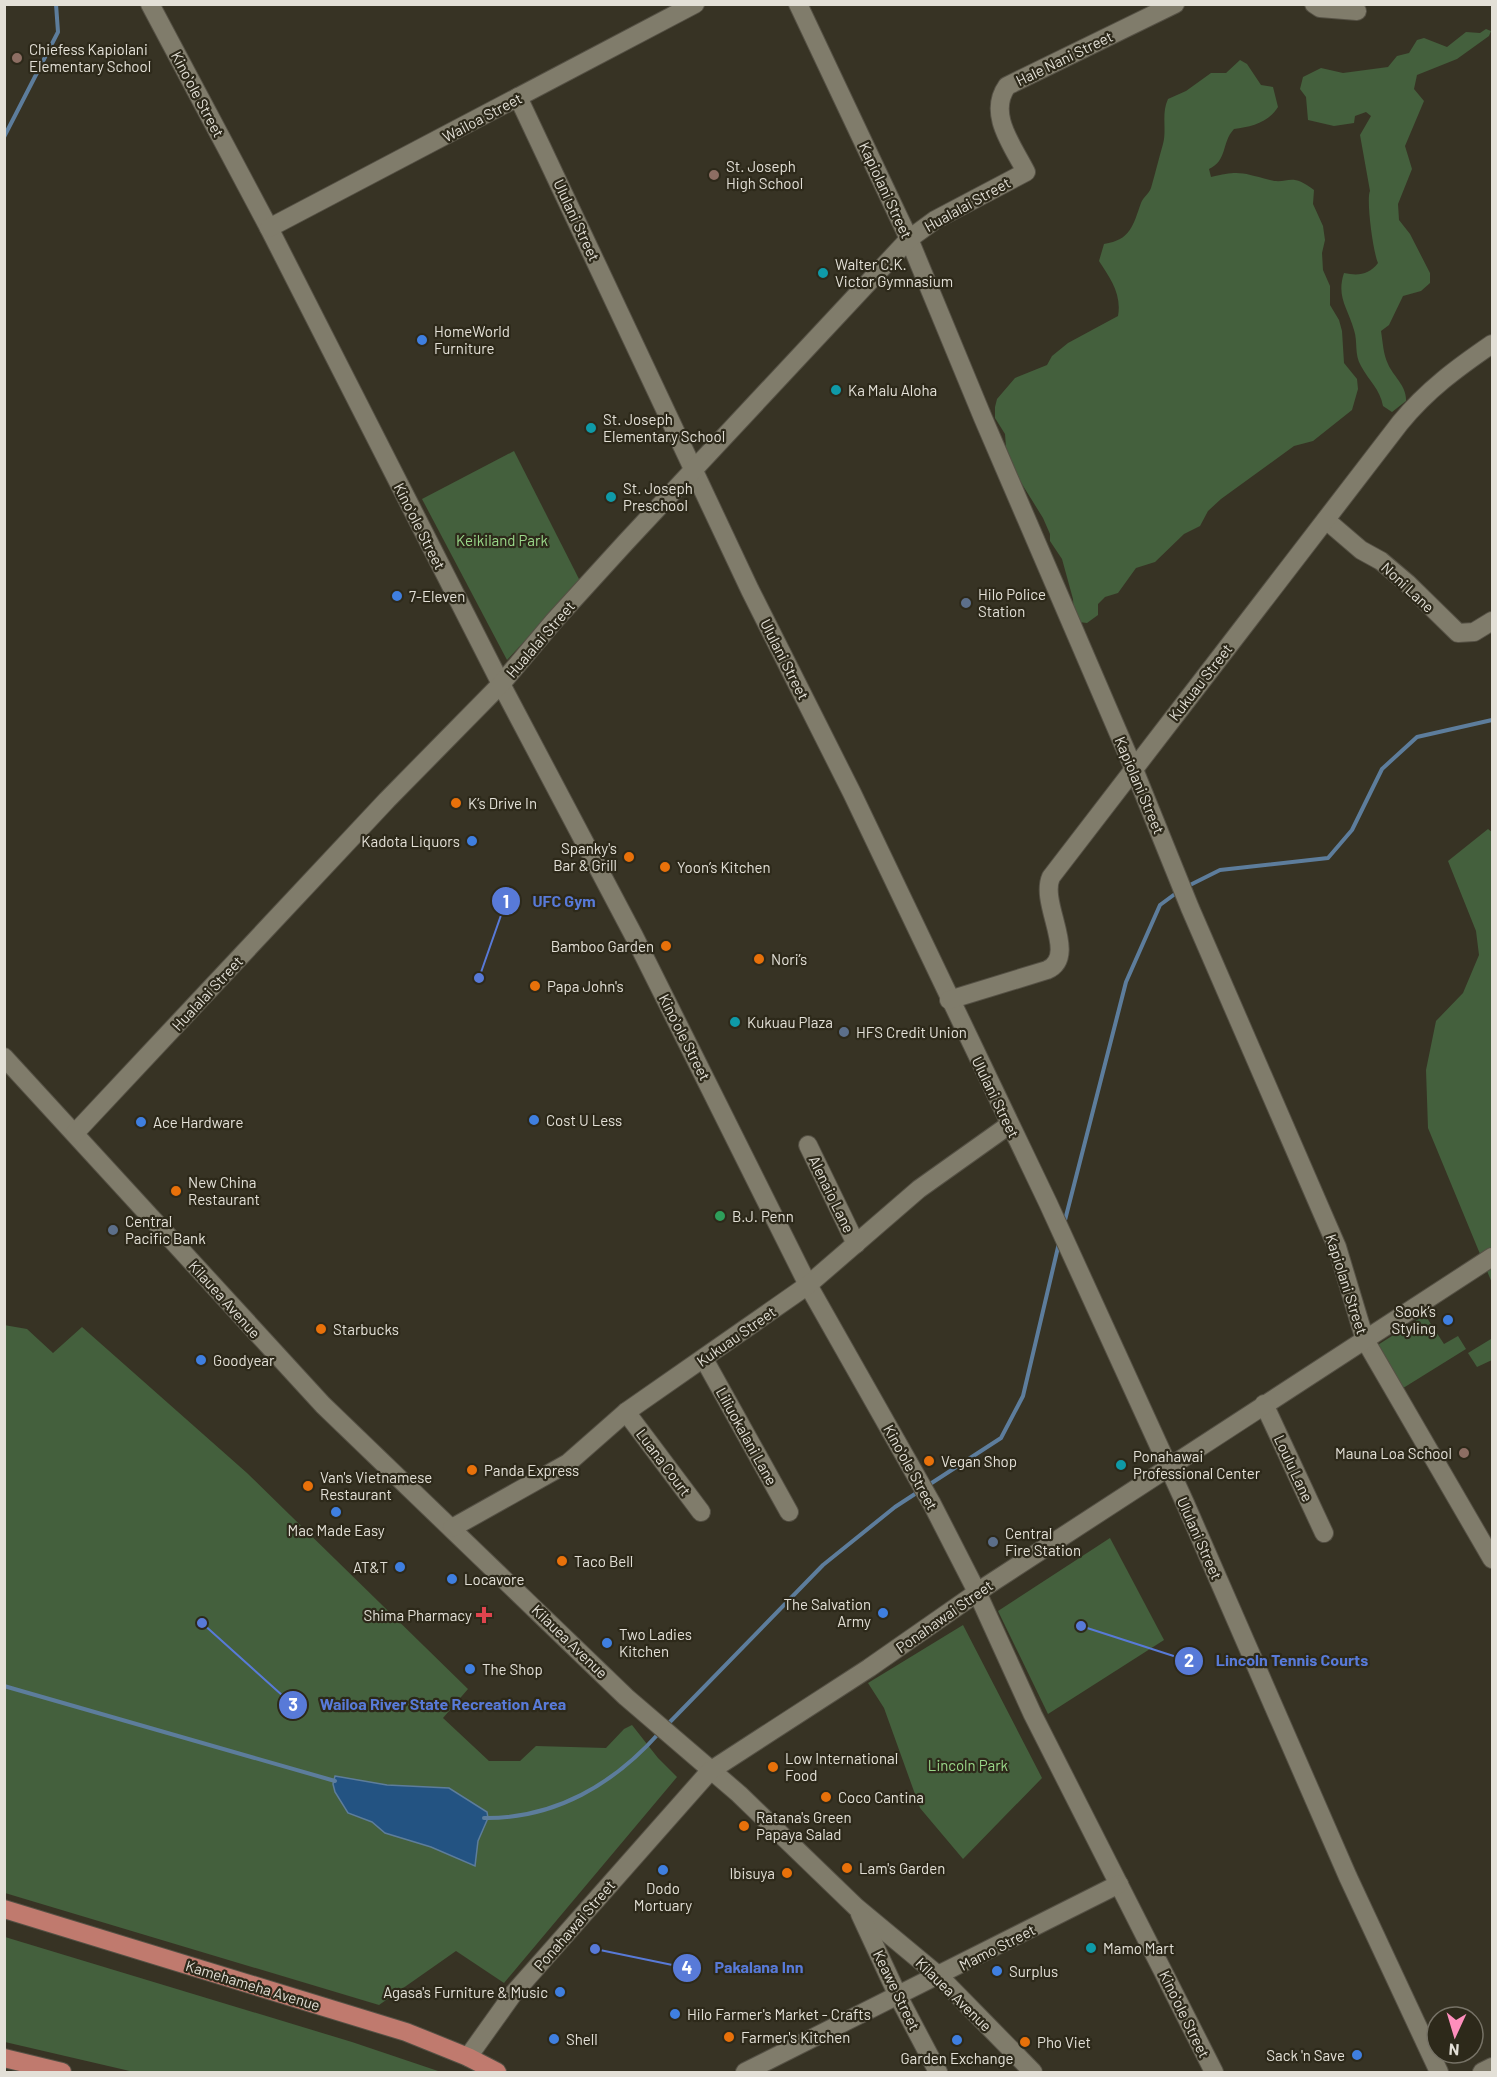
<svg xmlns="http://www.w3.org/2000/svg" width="1497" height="2077" font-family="Barlow,sans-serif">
	<rect width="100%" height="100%" fill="#373324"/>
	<!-- green -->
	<g fill="#44603d">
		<path d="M1486 29 1491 31 1489 36 1457 59 1417 75 1414 89 1424 101 1405 146 1412 169 1398 204 1399 220 1410 234 1430 273V283L1421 291 1403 296 1389 325 1381 331C1383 343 1383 353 1388 364 1393 376 1407 386 1406 401L1392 412 1383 406C1380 389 1369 381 1361 366 1354 354 1358 342 1354 330 1348 308 1336 297 1344 273 1358 276 1369 275 1378 263 1373 252 1366 199 1370 191L1360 135 1371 116 1366 112 1355 116 1354 123 1334 126 1308 120 1306 97 1300 89 1303 77 1321 68 1343 73 1388 67 1397 56 1409 53 1417 40 1424 38 1447 47 1466 32 1480 33Z"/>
		<path d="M1240 60 1247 64 1261 85 1273 87 1278 107C1269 122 1251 127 1234 129 1221 143 1228 160 1209 169L1211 177C1240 170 1242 173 1270 180 1288 185 1290 171 1314 190L1313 204 1323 226 1325 240 1322 253 1323 270 1330 286V305L1339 320 1342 331 1344 363 1357 379 1358 389 1352 410 1313 441 1294 446 1221 499 1208 511 1200 526 1184 534 1155 562 1136 568 1118 593 1105 597 1098 604V615L1087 623 1079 622 1074 615 1073 599 1062 559 1050 541V534L1043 518 1017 476 1006 447 1005 434 995 418V407L997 399 1015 378 1047 365 1052 356 1068 343 1118 316C1122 294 1110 278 1099 261L1104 244C1131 240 1133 225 1141 203 1143 197 1149 194 1151 188 1155 174 1159 158 1163 144 1167 129 1161 114 1168 99L1186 91 1211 73H1226Z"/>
		<path d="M514 451 580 581 507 660 422 499Z"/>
		<path d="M1488 829 1492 832V1283L1428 1128 1426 1070 1436 1021 1463 993 1479 955 1476 931 1448 861Z"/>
		<path d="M1425 1315 1444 1344 1458 1336 1466 1349 1400 1390 1373 1348Z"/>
		<path d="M4 1325 27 1329 53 1353 82 1327 247 1473 468 1689 443 1718 489 1761H520L536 1746 606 1748 624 1729 632 1725 658 1758 677 1777 504 1983 456 1951 379 2005 5 1893Z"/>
		<path d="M1491 1339 1492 1360 1477 1367 1468 1353Z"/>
		<path d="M1110 1538 1164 1640 1048 1714 998 1611Z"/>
		<path d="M963 1625 1042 1778 963 1859 920 1808 884 1708 868 1683Z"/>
		<path d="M5 1937 352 2042 441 2072H134L5 2042Z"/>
	</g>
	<!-- water -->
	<path fill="#235382" stroke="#5d7d9c" stroke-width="1.5" d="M335 1776 387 1785 449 1788 487 1812 488 1818 478 1841 475 1866 431 1847 385 1833 372 1822 348 1813 335 1792 333 1784Z"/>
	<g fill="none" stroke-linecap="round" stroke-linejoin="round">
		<!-- stream -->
		<g stroke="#5d7d9c" stroke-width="4">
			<path d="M4 137 58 32 56 4"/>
			<path d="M1188 886 1220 870 1328 858 1352 830 1382 769 1417 737 1492 720"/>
			<path d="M1064 1224 1126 982 1160 905 1179 891"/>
			<path d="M927 1486 1001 1438 1023 1396 1059 1243"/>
			<path d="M4 1686 335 1781"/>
			<path d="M667 1725 823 1565 895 1507 918 1492"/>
			<path d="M484 1818C555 1819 614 1784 660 1732"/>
		</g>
		<defs>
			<g id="minor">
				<path d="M150 4 269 228 501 684 634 936 808 1285 932 1504 977 1592 1033 1715 1214 2072"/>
				<path d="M798 4 909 239 983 418 1133 767 1190 908 1337 1247 1365 1340 1492 1559"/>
				<path d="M1314 4 1320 8 1357 11"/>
				<path d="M518 97 750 590 852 793 1048 1203 1185 1503 1348 1877 1439 2072"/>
				<path d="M269 228 695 4"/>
				<path d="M1326 520 1361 550 1381 561 1407 583 1458 633 1474 632 1492 621"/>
				<path d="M949 1000 1047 970C1079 956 1039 904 1051 877L1400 423C1427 390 1457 368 1492 344"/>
				<path d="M4 1057 323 1405 626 1697 739 1794 856 1907 939 1976 1033 2072"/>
				<path d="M75 1133 387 800 501 684 554 621 626 542 909 239 935 220 1026 172C1013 146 987 114 1007 86L1175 4"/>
				<path d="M808 1145 856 1244"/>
				<path d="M704 1359 789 1512"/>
				<path d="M1264 1404 1324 1533"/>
				<path d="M626 1412 701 1512"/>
				<path d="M452 1528 568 1463 626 1412 808 1285 919 1189 1009 1125"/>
				<path d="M860 1914 898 1996 938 2072"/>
				<path d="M468 2057 513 1994 710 1771 869 1668 988 1585 1492 1257"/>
				<path d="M745 2072 1119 1884"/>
				<path d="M1482 2072 1492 2067"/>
			</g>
			<g id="major">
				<path d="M4 1909 406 2032 468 2057 497 2072"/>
				<path d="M4 2058 62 2072"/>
			</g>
		</defs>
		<!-- minor casing -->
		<use href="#minor" stroke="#555145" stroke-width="20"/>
		<!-- major casing -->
		<use href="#major" stroke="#555145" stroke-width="20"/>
		<!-- minor -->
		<use href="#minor" stroke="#807c6b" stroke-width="18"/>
		<!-- major -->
		<use href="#major" stroke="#c07a6e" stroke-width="18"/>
	</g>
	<!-- markers -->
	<g fill="#8d6e63" stroke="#2d291a" stroke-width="2">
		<circle cx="17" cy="58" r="6"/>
		<circle cx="714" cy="175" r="6"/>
		<circle cx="1464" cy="1453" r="6"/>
	</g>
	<g fill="#0f9aa8" stroke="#2d291a" stroke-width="2">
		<circle cx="823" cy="273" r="6"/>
		<circle cx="836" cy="390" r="6"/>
		<circle cx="591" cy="428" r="6"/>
		<circle cx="611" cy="497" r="6"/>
		<circle cx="735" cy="1022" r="6"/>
		<circle cx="1121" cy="1465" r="6"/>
		<circle cx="1091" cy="1948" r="6"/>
	</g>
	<g fill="#3f7fe0" stroke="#2d291a" stroke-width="2">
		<circle cx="422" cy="340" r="6"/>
		<circle cx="397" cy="596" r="6"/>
		<circle cx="472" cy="841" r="6"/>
		<circle cx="534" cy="1120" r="6"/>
		<circle cx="141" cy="1122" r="6"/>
		<circle cx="1448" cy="1320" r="6"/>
		<circle cx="201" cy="1360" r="6"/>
		<circle cx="336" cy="1512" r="6"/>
		<circle cx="400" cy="1567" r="6"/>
		<circle cx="452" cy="1579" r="6"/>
		<circle cx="883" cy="1613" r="6"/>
		<circle cx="607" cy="1643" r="6"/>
		<circle cx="470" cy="1669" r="6"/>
		<circle cx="663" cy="1870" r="6"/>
		<circle cx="997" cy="1971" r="6"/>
		<circle cx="560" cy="1992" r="6"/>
		<circle cx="675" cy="2014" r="6"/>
		<circle cx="554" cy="2039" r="6"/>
		<circle cx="957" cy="2040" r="6"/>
		<circle cx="1357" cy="2055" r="6"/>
	</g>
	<g fill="#5c6f8a" stroke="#2d291a" stroke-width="2">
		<circle cx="966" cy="603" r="6"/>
		<circle cx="844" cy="1032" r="6"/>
		<circle cx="113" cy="1230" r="6"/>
		<circle cx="993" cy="1542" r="6"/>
	</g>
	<g fill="#e8710a" stroke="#2d291a" stroke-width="2">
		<circle cx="456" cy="803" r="6"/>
		<circle cx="629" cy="857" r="6"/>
		<circle cx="665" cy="867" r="6"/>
		<circle cx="666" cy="946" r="6"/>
		<circle cx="759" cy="959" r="6"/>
		<circle cx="535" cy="986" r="6"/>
		<circle cx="176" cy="1191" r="6"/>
		<circle cx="321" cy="1329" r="6"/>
		<circle cx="929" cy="1461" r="6"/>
		<circle cx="472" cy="1470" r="6"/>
		<circle cx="308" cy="1486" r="6"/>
		<circle cx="562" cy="1561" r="6"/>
		<circle cx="773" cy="1767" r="6"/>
		<circle cx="826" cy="1797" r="6"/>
		<circle cx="744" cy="1826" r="6"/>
		<circle cx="847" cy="1868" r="6"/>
		<circle cx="787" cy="1873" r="6"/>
		<circle cx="729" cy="2037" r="6"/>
		<circle cx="1025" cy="2042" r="6"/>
	</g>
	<circle fill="#2e9e5b" stroke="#2d291a" stroke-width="2" cx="720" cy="1216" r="6"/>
	<path fill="#e0444e" stroke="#2d291a" stroke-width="2" d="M481 1606h6v6h6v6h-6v6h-6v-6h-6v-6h6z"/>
	<g text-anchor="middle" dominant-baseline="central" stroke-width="4.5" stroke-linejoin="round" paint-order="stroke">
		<!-- poi labels -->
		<g font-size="15" fill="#e3e0d7" stroke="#2d291a" text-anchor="start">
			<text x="29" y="49">Chiefess Kapiolani<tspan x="29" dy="17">Elementary School</tspan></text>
			<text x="726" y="166">St. Joseph<tspan x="726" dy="17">High School</tspan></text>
			<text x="835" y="264">Walter C.K.<tspan x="835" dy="17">Victor Gymnasium</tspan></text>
			<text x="434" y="331">HomeWorld<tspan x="434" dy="17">Furniture</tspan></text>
			<text x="848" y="390">Ka Malu Aloha</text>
			<text x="603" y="419">St. Joseph<tspan x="603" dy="17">Elementary School</tspan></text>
			<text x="623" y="488">St. Joseph<tspan x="623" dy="17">Preschool</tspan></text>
			<text x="978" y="594">Hilo Police<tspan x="978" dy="17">Station</tspan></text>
			<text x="409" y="596">7-Eleven</text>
			<text x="468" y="803">K’s Drive In</text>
			<text x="460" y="841" text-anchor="end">Kadota Liquors</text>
			<text x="617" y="848" text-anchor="end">Spanky's<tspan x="617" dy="17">Bar &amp; Grill</tspan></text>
			<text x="677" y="867">Yoon’s Kitchen</text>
			<text x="654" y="946" text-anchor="end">Bamboo Garden</text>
			<text x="771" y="959">Nori’s</text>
			<text x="547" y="986">Papa John's</text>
			<text x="747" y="1022">Kukuau Plaza</text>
			<text x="856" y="1032">HFS Credit Union</text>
			<text x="546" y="1120">Cost U Less</text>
			<text x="153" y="1122">Ace Hardware</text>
			<text x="188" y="1182">New China<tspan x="188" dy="17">Restaurant</tspan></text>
			<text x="732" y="1216">B.J. Penn</text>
			<text x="125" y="1221">Central<tspan x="125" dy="17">Pacific Bank</tspan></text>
			<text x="1436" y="1311" text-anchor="end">Sook’s<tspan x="1436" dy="17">Styling</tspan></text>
			<text x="333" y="1329">Starbucks</text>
			<text x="213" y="1360">Goodyear</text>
			<text x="1452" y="1453" text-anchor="end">Mauna Loa School</text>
			<text x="1133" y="1456">Ponahawai<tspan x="1133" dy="17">Professional Center</tspan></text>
			<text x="941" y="1461">Vegan Shop</text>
			<text x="484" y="1470">Panda Express</text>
			<text x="320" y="1477">Van's Vietnamese<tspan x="320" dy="17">Restaurant</tspan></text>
			<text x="336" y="1530" text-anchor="middle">Mac Made Easy</text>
			<text x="1005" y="1533">Central<tspan x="1005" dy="17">Fire Station</tspan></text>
			<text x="574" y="1561">Taco Bell</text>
			<text x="388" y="1567" text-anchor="end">AT&amp;T</text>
			<text x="464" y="1579">Locavore</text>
			<text x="871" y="1604" text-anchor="end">The Salvation<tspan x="871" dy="17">Army</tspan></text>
			<text x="472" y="1615" text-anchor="end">Shima Pharmacy</text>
			<text x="619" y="1634">Two Ladies<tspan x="619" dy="17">Kitchen</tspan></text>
			<text x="482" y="1669">The Shop</text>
			<text x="785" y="1758">Low International<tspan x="785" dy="17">Food</tspan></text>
			<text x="838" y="1797">Coco Cantina</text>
			<text x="756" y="1817">Ratana's Green<tspan x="756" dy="17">Papaya Salad</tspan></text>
			<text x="859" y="1868">Lam's Garden</text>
			<text x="775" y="1873" text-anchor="end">Ibisuya</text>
			<text x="663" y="1888" text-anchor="middle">Dodo<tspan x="663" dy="17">Mortuary</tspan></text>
			<text x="1103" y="1948">Mamo Mart</text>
			<text x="1009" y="1971">Surplus</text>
			<text x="548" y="1992" text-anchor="end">Agasa's Furniture &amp; Music</text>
			<text x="687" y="2014">Hilo Farmer's Market - Crafts</text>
			<text x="741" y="2037">Farmer's Kitchen</text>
			<text x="566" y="2039">Shell</text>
			<text x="1037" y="2042">Pho Viet</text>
			<text x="1345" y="2055" text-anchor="end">Sack 'n Save</text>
			<text x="957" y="2058" text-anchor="middle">Garden Exchange</text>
		</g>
		<!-- street labels -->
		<g font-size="15" fill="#e3e0d7" stroke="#2d291a">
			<text transform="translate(1064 58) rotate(-26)">Hale Nani Street</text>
			<text transform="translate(198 94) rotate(62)">Kinoʻole Street</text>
			<text transform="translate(482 117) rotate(-28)">Wailoa Street</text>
			<text transform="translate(886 190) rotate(65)">Kapiolani Street</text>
			<text transform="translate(967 204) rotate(-29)">Hualalai Street</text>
			<text transform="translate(577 220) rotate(65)">Ululani Street</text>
			<text transform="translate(420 526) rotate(63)">Kinoʻole Street</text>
			<text transform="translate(1408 587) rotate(43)">Noni Lane</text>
			<text transform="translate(540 639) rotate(-49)">Hualalai Street</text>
			<text transform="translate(785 659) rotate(63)">Ululani Street</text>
			<text transform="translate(1200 682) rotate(-52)">Kukuau Street</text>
			<text transform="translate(1140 785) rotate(67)">Kapiolani Street</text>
			<text transform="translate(207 993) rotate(-47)">Hualalai Street</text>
			<text transform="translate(685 1037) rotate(63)">Kinoʻole Street</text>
			<text transform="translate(996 1097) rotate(64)">Ululani Street</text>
			<text transform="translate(832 1194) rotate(64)">Alenaio Lane</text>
			<text transform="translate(1347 1284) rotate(72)">Kapiolani Street</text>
			<text transform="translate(225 1299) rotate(48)">Kilauea Avenue</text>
			<text transform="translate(736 1336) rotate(-35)">Kukuau Street</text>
			<text transform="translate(747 1436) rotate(61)">Liliuokalani Lane</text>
			<text transform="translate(664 1462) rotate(53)">Luana Court</text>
			<text transform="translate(911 1467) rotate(61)">Kinoʻole Street</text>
			<text transform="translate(1294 1468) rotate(65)">Loulu Lane</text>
			<text transform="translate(1200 1538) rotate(66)">Ululani Street</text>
			<text transform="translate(944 1616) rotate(-35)">Ponahawai Street</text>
			<text transform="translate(570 1641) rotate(44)">Kilauea Avenue</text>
			<text transform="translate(574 1925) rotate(-49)">Ponahawai Street</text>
			<text transform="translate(997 1947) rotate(-27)">Mamo Street</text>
			<text transform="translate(253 1985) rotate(17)">Kamehameha Avenue</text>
			<text transform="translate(897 1990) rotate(64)">Keawe Street</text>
			<text transform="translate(954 1994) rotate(44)">Kilauea Avenue</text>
			<text transform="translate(1185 2014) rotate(64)">Kinoʻole Street</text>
		</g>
		<!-- park labels -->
		<g font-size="15" fill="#9bd98a" stroke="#2d291a">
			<text x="502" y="540">Keikiland Park</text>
			<text x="968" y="1765">Lincoln Park</text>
		</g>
	</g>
	<!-- callouts -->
	<path fill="none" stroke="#587ad8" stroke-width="2" d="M479 978L506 901M1081 1626L1189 1661M202 1623L293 1705M595 1949L687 1968"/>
	<g fill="#587ad8" stroke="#2d291a" stroke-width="2">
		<circle cx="479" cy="978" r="6"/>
		<circle cx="1081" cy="1626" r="6"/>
		<circle cx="202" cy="1623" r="6"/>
		<circle cx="595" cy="1949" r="6"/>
		<circle cx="506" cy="901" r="15"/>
		<circle cx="1189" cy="1661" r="15"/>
		<circle cx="293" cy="1705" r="15"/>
		<circle cx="687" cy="1968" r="15"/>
	</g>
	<g font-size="18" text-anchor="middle" font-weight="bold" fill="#fff">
		<text x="506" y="908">1</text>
		<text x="1189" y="1667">2</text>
		<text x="293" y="1711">3</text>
		<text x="687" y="1974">4</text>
	</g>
	<g font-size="16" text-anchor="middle" font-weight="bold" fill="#587ad8" stroke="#2d291a" stroke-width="4.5" stroke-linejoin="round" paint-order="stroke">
		<text x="564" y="907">UFC Gym</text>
		<text x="1292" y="1666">Lincoln Tennis Courts</text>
		<text x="443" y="1710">Wailoa River State Recreation Area</text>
		<text x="759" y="1973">Pakalana Inn</text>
	</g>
	<!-- border -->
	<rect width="1497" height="2077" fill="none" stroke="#e3e0d7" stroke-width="12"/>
	<!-- north arrow -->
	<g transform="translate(1455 2035) rotate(184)"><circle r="28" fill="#2d291a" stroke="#767266" stroke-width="1.5"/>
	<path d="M0-4.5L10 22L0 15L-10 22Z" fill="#fe8ebc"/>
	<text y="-9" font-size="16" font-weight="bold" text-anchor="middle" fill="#e3e0d7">N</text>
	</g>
</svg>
